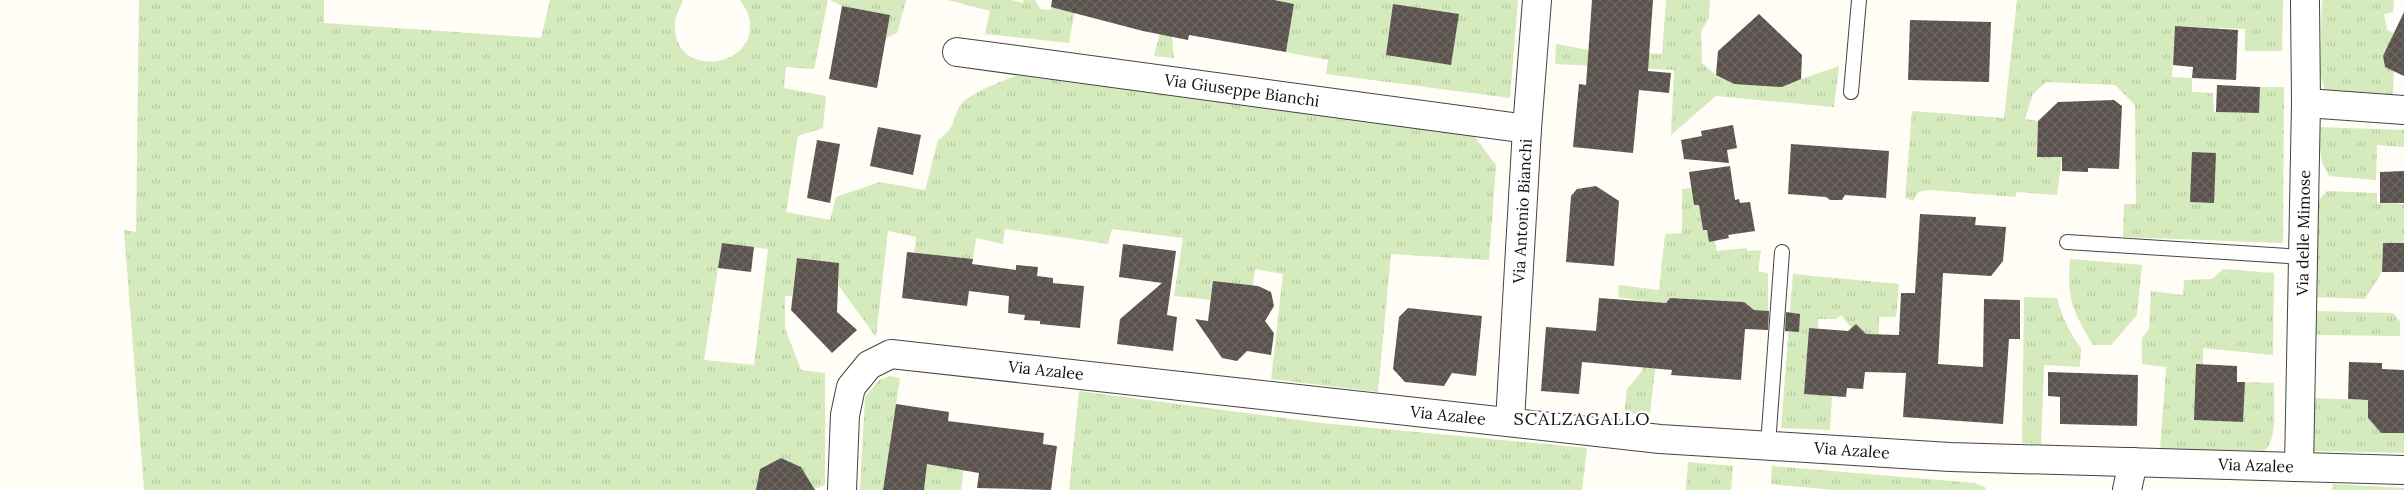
<svg xmlns="http://www.w3.org/2000/svg" width="2404" height="490" font-family="Lora,serif">
	<defs>
		<pattern id="grass-tufts" width="24" height="20" patternUnits="userSpaceOnUse" patternTransform="scale(1.25)"><rect width="24" height="20" fill="#d5ebbd"/><path d="M3 7l-1-3M5 7V3M7 7l1-3M15 17l-1-3M17 17v-4M19 17l1-3" fill="none" stroke="#b6c8a1"/></pattern>
		<pattern id="building-cross-hatch" width="8" height="8" patternUnits="userSpaceOnUse" patternTransform="scale(1.25)"><rect width="8" height="8" fill="#5a524d"/><path d="M0 0l8 8M0 8l8-8" fill="none" stroke="#6d6662"/></pattern>
	</defs>
	<rect width="100%" height="100%" fill="#fffdf5"/>
	<!-- grass -->
	<g fill="url(#grass-tufts)" fill-rule="evenodd">
		<path d="M139 0H324V23L541 38 550 0H683C681 7 676 15 675 22 670 81 761 70 749 17 748 11 743 5 740 0H828L814 69 786 67 784 88 826 96 823 128 798 136 786 212 830 220 836 197 880 182 925 190 938 140C959 126 951 115 963 102 974 92 1004 80 1019 75L1471 132 1496 165 1489 260 1391 254 1378 392 1271 379 1283 274 1255 269 1253 286 1211 300 1174 296 1183 238 1112 229 1108 244 1005 229 1003 244 976 238 973 259 914 253 916 237 888 231 876 337 839 286V263L797 258 792 296H785V328L801 370 825 373V485L812 490 801 467 781 458 760 469 756 490H144L124 230 136 232ZM722 243 768 249 754 365 704 360Z"/>
		<path d="M830 0H906V1L897 33 886 38 890 15 842 6Z"/>
		<path d="M948 0H1012L1022 3 1024 0H1035L1040 9 1048 10 1077 0 1069 43 985 34 990 11Z"/>
		<path d="M1168 0 1174 58 1154 56Z"/>
		<path d="M1274 0H1518L1510 98 1326 74 1328 60 1286 52 1294 4Z"/>
		<path d="M1666 0H1710L1709 18 1701 32 1702 63 1716 75 1732 83 1801 79 1839 66 1834 107 1716 96 1671 135 1674 70 1555 64 1556 44 1589 50 1662 54Z"/>
		<path d="M2017 0H2283L2282 51H2245V29L2175 26 2172 77 2192 78V92L2213 93 2214 112 2259 113 2260 87H2284L2283 243 2123 237 2124 204H2136L2135 105 2115 85 2046 82 2033 94 2025 119 2038 121 2037 156 2062 157 2057 195 2016 192V197L1930 190 1918 192 1913 201 1905 198 1912 111 2004 118Z"/>
		<path d="M2322 0H2394L2393 12 2384 14 2387 30 2394 33 2395 46 2385 51 2383 56 2385 67 2394 70 2393 95 2326 94 2320 73Z"/>
		<path d="M2317 127 2404 130V147L2377 145 2376 180 2329 176 2322 163Z"/>
		<path d="M1691 188 1694 205H1699L1703 227 1715 241 1717 251 1746 248 1748 251 1761 250 1758 271 1768 273V311L1754 310 1744 302 1670 298 1662 310 1650 413 1624 414 1627 389 1642 371 1645 301 1618 297 1619 285 1659 290 1665 234 1682 233V189Z"/>
		<path d="M2327 191 2377 193V203L2404 204V243H2383L2382 272 2365 299 2314 297 2318 201Z"/>
		<path d="M2070 259 2142 265 2137 315 2111 345H2093C2072 310 2067 300 2070 259Z"/>
		<path d="M2223 269 2274 273 2273 355 2203 348V365L2194 420 2243 422 2245 382 2274 383C2273 404 2280 444 2260 454L2160 451 2166 367 2142 364V338L2149 329 2151 291 2183 295 2184 280 2212 279Z"/>
		<path d="M1793 274 1899 284 1896 317H1879V335H1867L1856 327 1851 328 1841 315 1836 319H1818V328H1809L1804 393 1832 396 1830 430 1781 428Z"/>
		<path d="M2024 297 2057 298C2062 317 2069 332 2081 348L2080 367 2044 365 2041 444 2022 443Z"/>
		<path d="M2315 311 2393 313 2400 321V336L2313 335Z"/>
		<path d="M890 376 900 378 883 489 886 490H860L865 397 879 380Z"/>
		<path d="M1079 391 1321 423 1587 448 1582 490H1069Z"/>
		<path d="M2310 398 2368 400V418L2381 433H2404V453L2311 451Z"/>
		<path d="M1688 462 1733 466 1731 490H1686Z"/>
		<path d="M927 464 964 466 961 490H924Z"/>
		<path d="M1772 466 1975 483 1985 487 1986 490H1834L1771 484Z"/>
		<path d="M2333 484 2404 488V490H2332Z"/>
	</g>
	<!-- building -->
	<g fill="url(#building-cross-hatch)">
		<path d="M1052 0H1274L1294 4 1286 52 1189 35 1188 40 1143 31 1051 7Z"/>
		<path d="M1592 0H1653L1648 71 1671 73 1669 93 1639 90 1633 153 1573 147 1579 84 1586 85Z"/>
		<path d="M1393 4 1459 14 1451 65 1386 55Z"/>
		<path d="M842 6 890 15 877 88 829 79Z"/>
		<path d="M2404 12V76L2385 67 2383 56Z"/>
		<path d="M1759 14 1802 55 1801 79 1782 87 1734 84 1716 75 1718 51Z"/>
		<path d="M1910 20 1991 22 1989 82 1908 80Z"/>
		<path d="M2175 26 2238 30 2236 80 2192 78 2193 67 2173 65Z"/>
		<path d="M2217 85 2260 87 2259 113 2216 112Z"/>
		<path d="M2114 100 2122 106 2119 169 2088 168V172L2062 171V157H2037L2038 121 2058 102Z"/>
		<path d="M1733 125 1737 148 1727 150 1729 163 1684 159 1681 140 1702 136 1701 131Z"/>
		<path d="M878 127 921 135 913 175 870 166Z"/>
		<path d="M817 140 840 144 830 203 807 198Z"/>
		<path d="M1791 144 1889 151 1886 198 1845 195 1842 200H1830L1826 197 1788 194Z"/>
		<path d="M2192 152 2216 153 2214 203 2190 202Z"/>
		<path d="M1730 166 1735 200 1739 199 1740 203 1750 202 1755 231 1728 235 1729 238 1709 242 1707 230H1703L1699 205H1694L1689 172Z"/>
		<path d="M2404 171V203H2380V172Z"/>
		<path d="M1596 186 1619 201 1614 266 1566 262 1571 196 1577 189Z"/>
		<path d="M1920 214 1976 217 1975 225 2006 227 2003 261 1991 276 1943 273 1938 364 1983 367 1984 299 2020 300V339H2009L2003 424 1903 417 1906 373 1865 372 1863 389 1847 388 1846 397 1804 394 1809 328 1848 331 1856 324 1866 334 1899 335 1901 293H1915Z"/>
		<path d="M722 243 754 247 751 272 718 268Z"/>
		<path d="M2383 243H2404V272H2382Z"/>
		<path d="M1123 244 1176 251 1167 315 1177 317 1173 351 1117 344 1120 319 1162 283 1119 277Z"/>
		<path d="M907 252 973 259 972 264 1016 270V265L1038 267 1037 276 1053 278V283L1084 286 1080 328 1040 324V321L1024 320 1025 315 1008 313 1009 296 969 291 967 306 902 298Z"/>
		<path d="M797 258 839 263 837 312 857 330 832 353 791 310Z"/>
		<path d="M1213 281 1258 286 1271 292 1274 306 1265 321 1274 333 1271 355 1247 351 1237 361 1222 358 1195 319 1208 321Z"/>
		<path d="M1599 298 1666 303 1670 298 1744 302 1754 310 1769 311 1768 330 1745 329 1741 380 1671 375 1672 370 1582 362 1579 394 1541 391 1546 327 1596 331Z"/>
		<path d="M1408 308 1482 316 1476 376 1452 373 1444 386 1405 382 1393 369 1399 317Z"/>
		<path d="M1786 312 1800 314 1799 332 1785 331Z"/>
		<path d="M2349 362 2382 363V369L2404 370V433H2381L2368 418V400L2348 399Z"/>
		<path d="M2196 364 2237 366V382H2245L2243 422 2194 420Z"/>
		<path d="M2048 372 2138 375 2137 426 2060 424V397L2048 396Z"/>
		<path d="M896 404 949 412 948 421 1044 433 1043 444 1057 446 1051 490 977 488 979 473 927 464 924 490H883Z"/>
		<path d="M781 458 801 467 815 490H756L760 469Z"/>
	</g>
	<g fill="none" stroke-linecap="round" stroke-linejoin="round">
		<defs>
			<g id="service">
				<path d="M1851 92 1859 0"/>
				<path d="M2067 242 2303 257"/>
				<path d="M1768 445 1782 252"/>
			</g>
			<g id="minor">
				<path d="M957 52 1527 129"/>
				<path d="M2306 103 2404 110"/>
				<path d="M1510 421 1527 129 1537 0"/>
				<path d="M2299 467 2306 103 2305 0"/>
				<path d="M842 490 845 415 851 387 869 365 891 354 1660 439 1950 457 2404 470"/>
				<path d="M2127 490 2133 462"/>
			</g>
		</defs>
		<!-- service casing -->
		<use href="#service" stroke="#444" stroke-width="16"/>
		<!-- minor casing -->
		<use href="#minor" stroke="#444" stroke-width="30"/>
		<!-- service -->
		<use href="#service" stroke="#fff" stroke-width="14"/>
		<!-- minor -->
		<use href="#minor" stroke="#fff" stroke-width="28"/>
	</g>
	<g text-anchor="middle" dominant-baseline="central" stroke-width="5" stroke-linejoin="round" paint-order="stroke">
		<!-- street labels -->
		<g font-size="16" fill="#111" stroke="#fff">
			<text transform="translate(1242 90) rotate(8)">Via Giuseppe Bianchi</text>
			<text transform="translate(1522 211) rotate(-87)">Via Antonio Bianchi</text>
			<text transform="translate(2303 233) rotate(-89)">Via delle Mimose</text>
			<text transform="translate(1046 370) rotate(6)">Via Azalee</text>
			<text transform="translate(1448 415) rotate(6)">Via Azalee</text>
			<text transform="translate(1852 450) rotate(4)">Via Azalee</text>
			<text transform="translate(2256 465) rotate(2)">Via Azalee</text>
		</g>
		<!-- neighbourhood labels -->
		<g font-size="18" letter-spacing="1" fill="#111" stroke="#fff">
			<text x="1582" y="418">SCALZAGALLO</text>
		</g>
	</g>
</svg>
